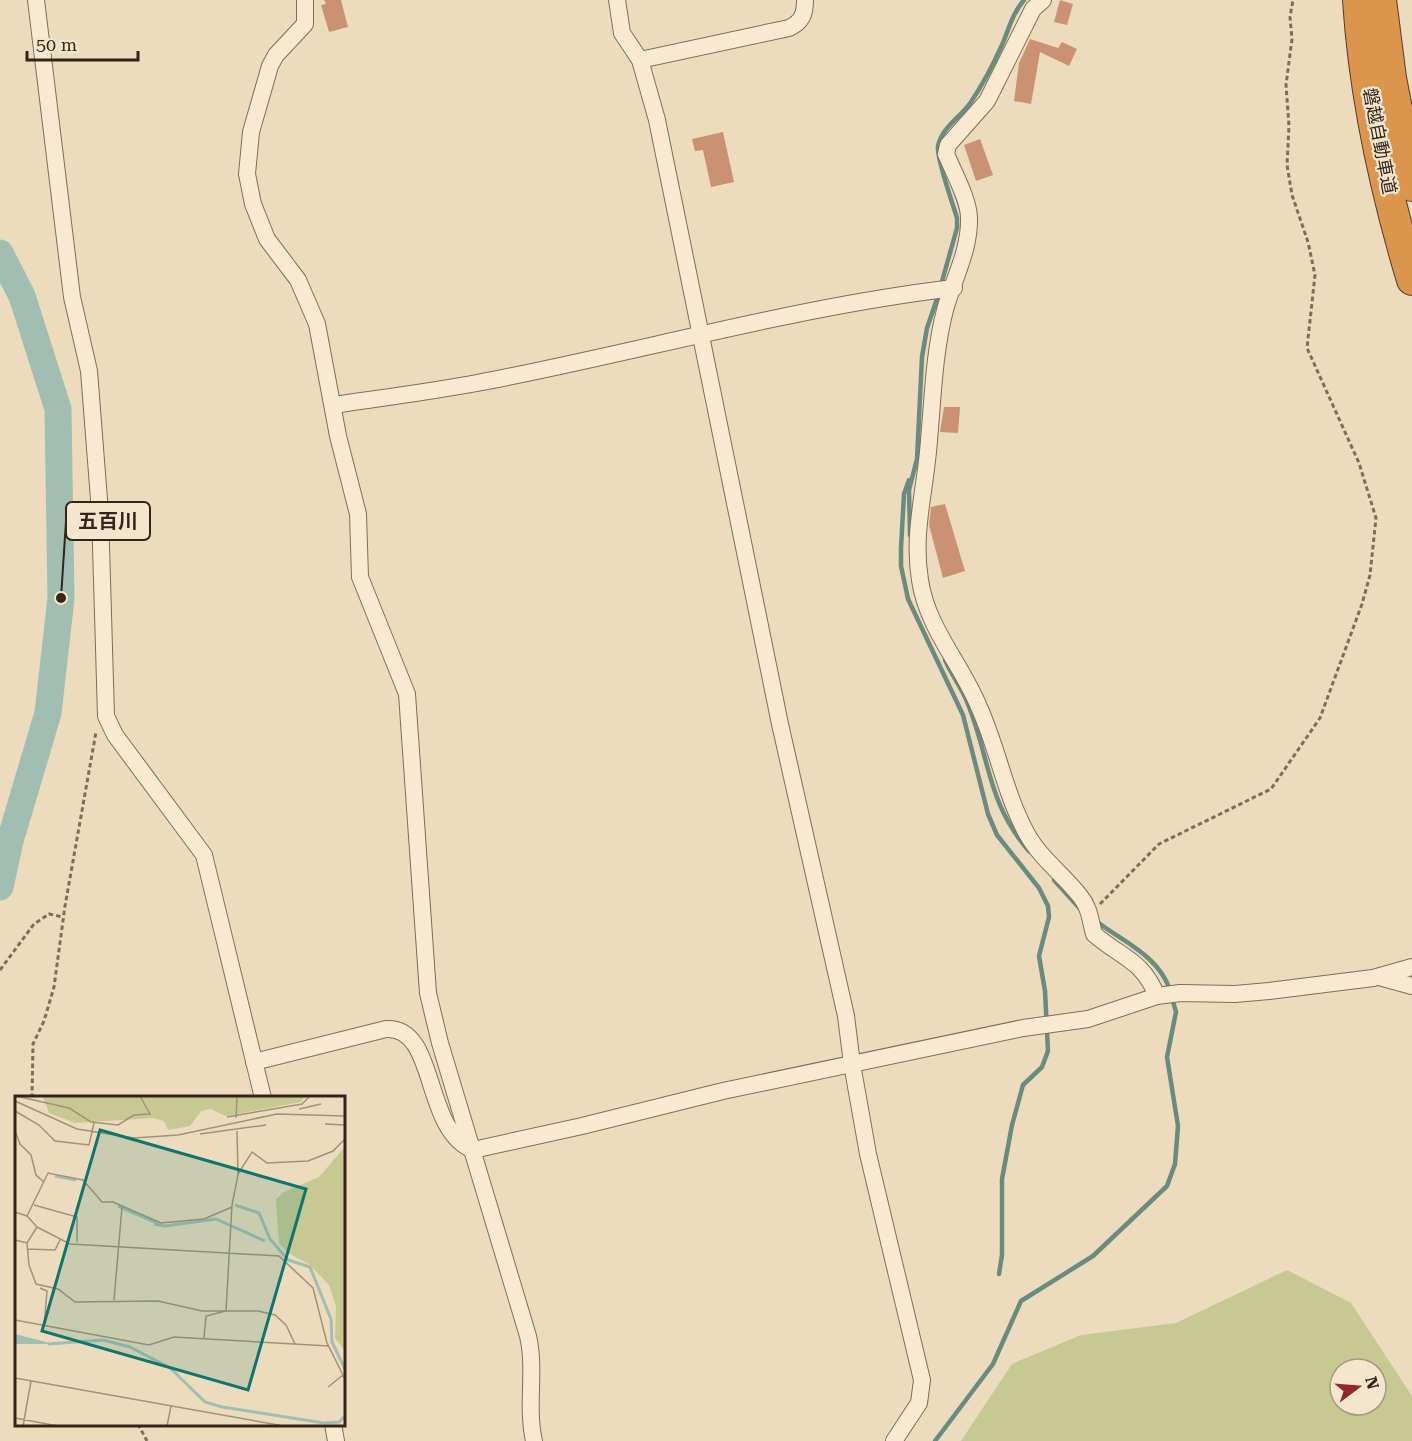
<svg xmlns="http://www.w3.org/2000/svg" width="1412" height="1441" font-family="'Roboto Serif','Noto Sans JP',serif">
	<rect width="100%" height="100%" fill="#ecdbbd"/>
	<!-- green -->
	<path fill="#c6c992" fill-rule="evenodd" d="M1287 1270 1351 1303 1412 1396V1441H961L1012 1364 1081 1335 1176 1323ZM1340 1369H1376V1405H1340Z"/>
	<g fill="none" stroke-linecap="round" stroke-linejoin="round">
		<!-- stream -->
		<g stroke="#698b80" stroke-width="4.5">
			<path d="M941 285 957 228V218C953 204 936 158 938 146 942 127 960 118 971 102 983 84 993 65 1002 45 1009 29 1012 14 1024 0"/>
			<path d="M909 480 904 494 901 548V566L908 599 963 715 988 814 997 835 1039 888 1048 906 1049 917 1039 956 1045 991 1048 1051 1042 1067 1023 1085 1012 1125 1002 1179V1255L999 1274"/>
			<path d="M910 535 909 490 917 459 922 357 927 328 939 293"/>
			<path d="M945 660C951 673 959 685 965 697 990 753 985 801 1029 851"/>
			<path d="M1054 880 1082 911"/>
			<path d="M1096 921C1123 942 1158 955 1170 990"/>
			<path d="M935 1441 993 1364 1021 1301 1093 1256 1167 1186 1175 1164 1178 1126 1167 1057 1176 1012 1172 998"/>
		</g>
		<!-- river -->
		<path stroke="#a1beb3" stroke-width="27" d="M0 253 22 296 58 409 61 598 48 713 10 841 0 887"/>
	</g>
	<!-- building -->
	<g fill="#ca9273">
		<path d="M324 0H341L348 27 329 32 321 5 326 4Z"/>
		<path d="M1060 0 1073 4 1067 25 1054 22Z"/>
		<path d="M1030 39 1058 48 1062 42 1077 49 1069 66 1040 52 1031 104 1014 101 1019 63Z"/>
		<path d="M723 132 734 182 711 187 703 150 695 151 692 139Z"/>
		<path d="M980 139 993 175 976 181 964 145Z"/>
		<path d="M944 407H960L958 433 940 432Z"/>
		<path d="M945 504 965 571 943 578 929 525 931 507Z"/>
	</g>
	<g fill="none" stroke-linecap="round" stroke-linejoin="round">
		<defs>
			<g id="minor">
				<path d="M36 0 72 297 89 371 100 512 106 716 115 735 204 855 263 1098"/>
				<path d="M305 0V24L276 55 270 66 251 132 247 174 253 204 267 239 298 280 317 324 338 436 358 514 360 577 407 694 428 993 440 1043 528 1336C536 1371 526 1406 534 1441"/>
				<path d="M617 0 622 33 640 60 657 120 780 724 846 1016 852 1064 868 1154 922 1380 919 1403 894 1441"/>
				<path d="M1043 0 1033 9 987 101 948 145 946 154C953 171 969 200 969 218 970 250 953 280 945 310 934 353 933 396 929 440 926 488 912 532 920 580 927 628 961 663 979 707 998 749 1005 794 1027 834 1040 858 1064 875 1080 896 1090 908 1090 920 1094 934 1121 958 1142 959 1157 996"/>
				<path d="M640 60 789 28C802 22 805 14 805 0"/>
				<path d="M333 405C381 398 429 392 477 383 636 353 793 307 954 288"/>
				<path d="M1379 977 1412 986"/>
				<path d="M254 1062 386 1029C438 1026 422 1129 473 1150L582 1126 723 1091 1023 1028 1088 1019 1157 996 1180 993 1235 994 1269 991 1373 978 1412 967"/>
				<path d="M333 1424 336 1441"/>
			</g>
			<g id="motorway">
				<path d="M1358 0C1364 94 1385 190 1412 280"/>
				<path d="M1381 0 1391 78 1412 186"/>
			</g>
		</defs>
		<!-- minor casing -->
		<use href="#minor" stroke="#836c57" stroke-width="18"/>
		<!-- motorway casing -->
		<use href="#motorway" stroke="#513b2b" stroke-width="32"/>
		<!-- path -->
		<g stroke="#836c57" stroke-width="3" stroke-dasharray="4.5 3" stroke-linecap="butt">
			<path d="M1100 904 1159 844 1271 789 1320 718 1362 604 1370 575 1376 518 1359 463 1307 348 1315 275 1308 242 1292 195 1287 165 1289 126 1286 85 1292 39 1290 17 1293 0"/>
			<path d="M0 970 34 924 49 914 63 917"/>
			<path d="M32 1098 33 1044 44 1021 54 987 65 906 96 732"/>
			<path d="M138 1424 147 1441"/>
		</g>
		<!-- minor -->
		<use href="#minor" stroke="#f8e9d0" stroke-width="16"/>
		<!-- motorway -->
		<use href="#motorway" stroke="#dc954d" stroke-width="30"/>
	</g>
	<g text-anchor="middle" dominant-baseline="central" stroke-width="4.5" stroke-linejoin="round" paint-order="stroke">
		<!-- street labels -->
		<g font-size="18" fill="#33251b" stroke="#f4e6cc">
			<text transform="translate(1380 141) rotate(79)">磐越自動車道</text>
		</g>
	</g>
	<!-- overview -->
	<g transform="translate(15 1096)">
		<rect width="330" height="330" fill="#ecdbbd"/>
		<path d="M290 0 286 6 211 20 195 13 186 15 175 30 153 34 149 25 139 22 60 27 34 17 28 1ZM330 51V255L320 242 321 210 314 189 294 168 273 157 264 147 261 103 269 96 304 81Z" fill="#c6c992"/>
		<path d="M0 238 39 248H0Z" fill="#a1beb3"/>
		<path fill="none" stroke="#a1beb3" stroke-width="3" d="M40 80 61 84M220 109 244 117 255 143 273 164 295 171 316 223 317 246 330 273M103 110 142 127M139 128 150 130 201 123 250 145M33 248 88 244 115 251 155 272 190 306 207 311 309 327 324 326 330 320"/>
		<path fill="none" stroke="#a2927c" stroke-width="1.5" d="M1 0 54 12 76 26 103 29 119 19 135 18 125 0M0 5 62 33 119 42 163 39 262 18 330 20M284 13 306 8M0 15 24 29 40 45 74 49 79 27M212 21 287 8 295 0M221 22 222 0M310 28 330 29M0 35 5 48 16 59 21 79 29 86M185 38 251 29M223 78 237 56 252 67 293 65 318 55 330 43M19 109 62 121V146M0 116 12 120 22 131 12 147 0 144M12 120 33 77 68 84 87 106H98L146 127 189 123 217 111M22 131 55 148 264 160 298 192 312 247 330 283M12 147 14 169 21 188 43 193 60 206 143 205 187 215H243L260 219 271 229 280 248M12 153 40 154 45 144M25 192 32 195 29 230M99 204 107 111M0 224 134 249 159 241 314 250M189 242 191 220 211 215 217 109 223 79 222 35M0 282 269 330M313 291 328 279M0 322 43 330M8 330 16 285M152 330 156 310"/>
		<path fill="#0f766e" fill-opacity="0.15" stroke="#0f766e" stroke-width="3" d="M85 34 291 93 233 294 27 235Z"/>
		<rect width="330" height="330" fill="none" stroke="#33251b" stroke-width="3"/>
	</g>
	<!-- callouts -->
	<path fill="none" stroke="#33251b" stroke-width="2" d="M61 598L66 521"/>
	<circle fill="#33251b" stroke="#f4e6cc" stroke-width="2" cx="61" cy="598" r="6"/>
	<rect fill="#f4e6cc" stroke="#33251b" stroke-width="2" x="66" y="502" width="84" height="38" rx="6"/>
	<g font-size="20" text-anchor="middle" font-weight="bold" fill="#33251b">
		<text x="108" y="528">五百川</text>
	</g>
	<!-- north arrow -->
	<g transform="translate(1358 1387) rotate(74)"><circle r="28" fill="#f4e6cc" stroke="#a79985" stroke-width="1.5"/>
	<path d="M0-4.5L10 22L0 15L-10 22Z" fill="#91282f"/>
	<text y="-9" font-size="16" font-weight="bold" text-anchor="middle" fill="#33251b">N</text>
	</g>
	<!-- scale -->
	<path d="M27 51v9h111v-9" fill="none" stroke="#33251b" stroke-width="3"/>
	<text x="36" y="51" font-size="18" fill="#33251b" stroke="#f4e6cc" stroke-width="4.5" paint-order="stroke">50 m</text>
</svg>
